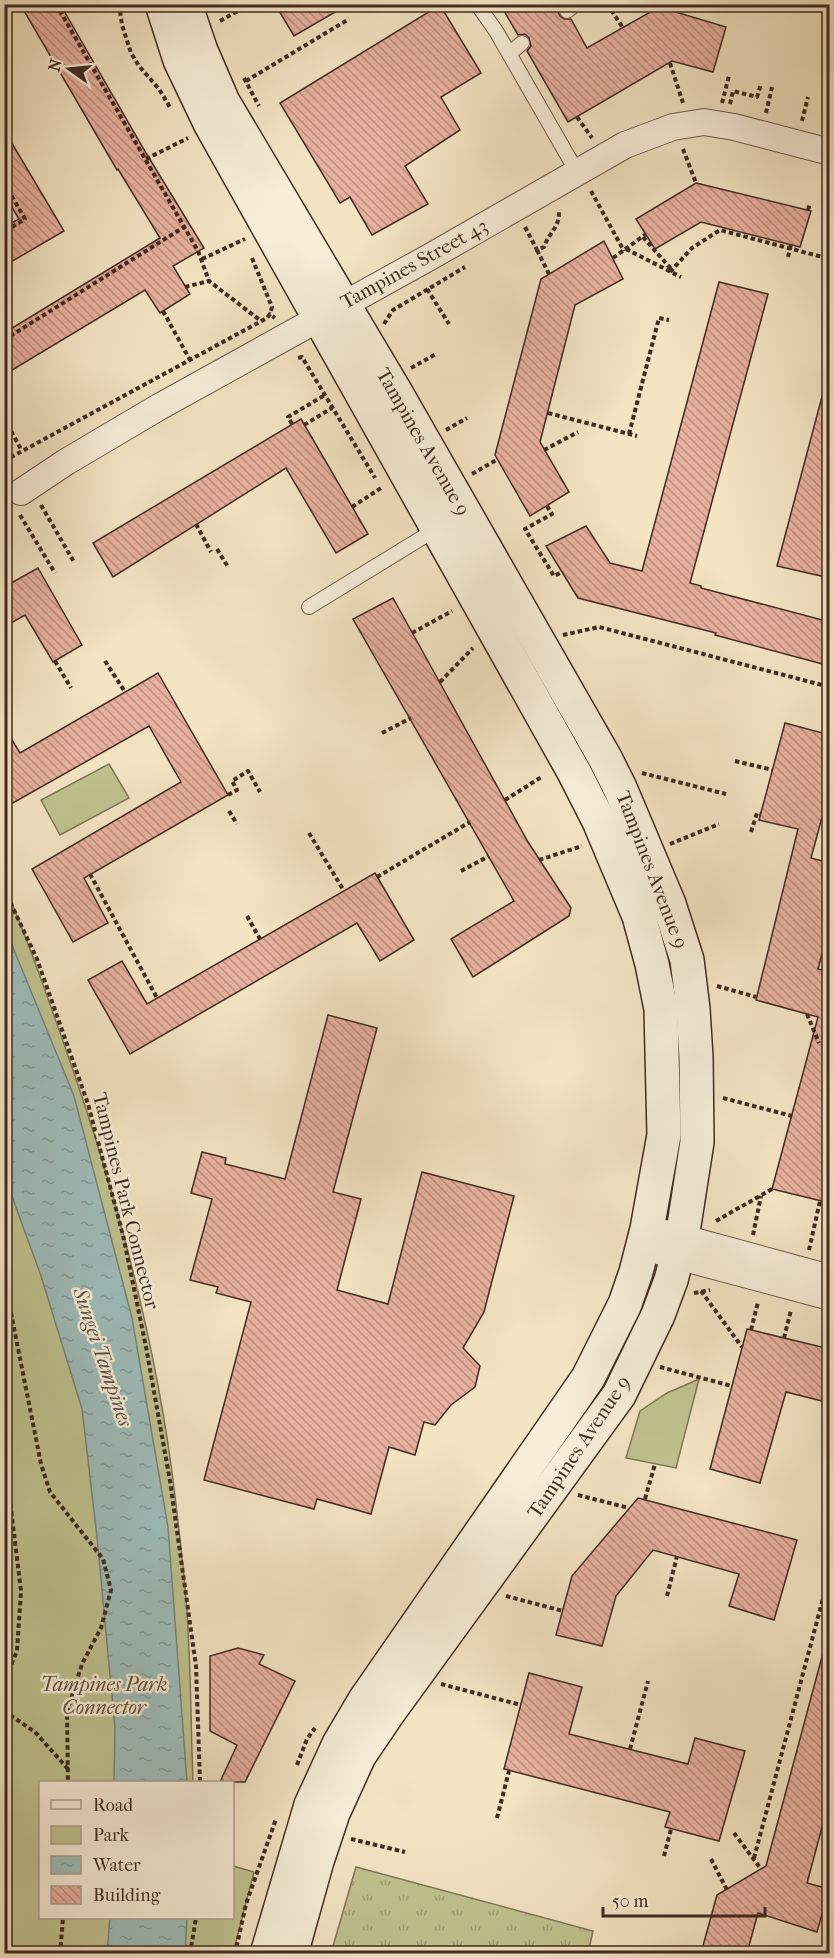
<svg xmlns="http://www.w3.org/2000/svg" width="834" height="1958" font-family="'IM FELL French Canon',serif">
	<defs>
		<pattern id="grass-tufts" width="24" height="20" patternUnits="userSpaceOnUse" patternTransform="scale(1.5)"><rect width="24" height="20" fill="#c0c290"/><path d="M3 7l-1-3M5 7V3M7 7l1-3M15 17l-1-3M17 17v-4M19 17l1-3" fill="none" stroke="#9e9e75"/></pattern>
		<pattern id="water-ripples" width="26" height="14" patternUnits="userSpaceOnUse" patternTransform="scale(1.5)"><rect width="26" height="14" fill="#9ebdbb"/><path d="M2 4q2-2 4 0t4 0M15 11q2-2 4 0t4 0" fill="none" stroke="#829a98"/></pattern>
		<pattern id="building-back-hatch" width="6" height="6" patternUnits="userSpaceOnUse" patternTransform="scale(1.5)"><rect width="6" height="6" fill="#e7b09e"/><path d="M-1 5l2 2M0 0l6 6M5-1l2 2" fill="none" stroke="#bd8f80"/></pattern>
	</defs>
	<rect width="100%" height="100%" fill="#f3e4c3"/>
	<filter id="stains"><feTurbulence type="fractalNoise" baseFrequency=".00333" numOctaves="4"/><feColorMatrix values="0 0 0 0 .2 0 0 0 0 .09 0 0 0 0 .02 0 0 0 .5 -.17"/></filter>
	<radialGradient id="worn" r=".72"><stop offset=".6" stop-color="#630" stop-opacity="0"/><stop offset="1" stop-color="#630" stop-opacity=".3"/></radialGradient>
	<!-- grass -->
	<path fill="url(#grass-tufts)" stroke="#807658" stroke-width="1.5" d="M356 1867 593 1931 588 1953H331Z"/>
	<!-- park -->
	<g fill="#c0c290" stroke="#807658" stroke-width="1.5">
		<path d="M109 764 129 798 60 835 41 800Z"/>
		<path d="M5 887C28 939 46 993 65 1047 116 1192 157 1343 175 1496 180 1540 186 1585 188 1630 191 1681 191 1732 193 1782H40V1918H232L233 1866 254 1872 233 1953H5Z"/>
		<path d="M699 1379 676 1468 626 1458 640 1411 667 1393Z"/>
	</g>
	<!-- water -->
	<g fill="url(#water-ripples)" stroke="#79837d" stroke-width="1.5">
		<path d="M5 928 74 1096 132 1318 168 1527 187 1782H114L115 1728 97 1537 82 1409 41 1276 5 1177Z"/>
		<path d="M110 1918H187L185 1953H107Z"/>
	</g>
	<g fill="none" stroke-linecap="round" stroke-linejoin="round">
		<!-- stream -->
		<path stroke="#79837d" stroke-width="7" d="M4 1585V1588"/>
	</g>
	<!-- building -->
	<g fill="url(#building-back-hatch)" stroke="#412b21" stroke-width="1.5">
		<path d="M20 4H60L146 153 204 248 173 266 190 294 160 313 145 290 4 375V333L160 238 118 169 117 170Z"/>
		<path d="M275 4H349L294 36Z"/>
		<path d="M500 4H561L558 12 560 16 564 19H571L587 48 659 7 726 27 713 72 672 61 568 122 527 51 531 46 529 38 525 34 518 35Z"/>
		<path d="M440 5 481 73 441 97 460 130 405 166 428 204 372 235 350 197 340 203 280 103Z"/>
		<path d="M4 130 64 231 4 266V227L19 219 4 194Z"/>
		<path d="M696 183 811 211 800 247 701 222 655 249 636 219Z"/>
		<path d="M604 241 623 279 575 305 540 442 569 492 530 516 495 455 541 279Z"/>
		<path d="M719 282 768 294 690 583 701 586V588L830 622V666L715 635 716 633 578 598 546 546 586 526 610 563 642 571Z"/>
		<path d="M824 389 830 390V578L777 566Z"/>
		<path d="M301 419 368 534 336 553 286 468 113 577 93 543Z"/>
		<path d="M38 568 82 645 53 662 25 615 4 627V587Z"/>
		<path d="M393 598 528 842 571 908 569 916 473 977 451 939 514 901 353 619Z"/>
		<path d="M158 673 228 795 84 878 108 923 73 942 32 869 181 782 149 726 4 808V727L20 753Z"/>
		<path d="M785 723 830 735V788L811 858 830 863V924L818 969 830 972V1203L772 1189 818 1017 756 1000 798 829 759 820Z"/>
		<path d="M375 873 414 940 380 961 357 923 130 1054 88 980 122 961 147 1004Z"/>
		<path d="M328 1015 377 1028 333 1192 361 1199 337 1290 388 1304 422 1172 514 1196 484 1312 463 1348 480 1366 475 1387 451 1405 435 1425 424 1422 415 1455 389 1447 371 1514 317 1499 314 1509 204 1480 251 1302 216 1293 218 1287 190 1280 212 1199 191 1193 202 1152 226 1158 225 1164 285 1179Z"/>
		<path d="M747 1329 830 1349V1403L786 1392 760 1483 710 1469Z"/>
		<path d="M638 1498 797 1540 774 1620 729 1606 739 1574 653 1550 616 1596 602 1646 556 1635 572 1576Z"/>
		<path d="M238 1648 264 1655 259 1664 295 1681 245 1782H220L237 1745 210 1731V1656Z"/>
		<path d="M824 1649 830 1650V1798L807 1883 829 1889 817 1932 758 1913 747 1953H701L717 1895 766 1866Z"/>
		<path d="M529 1673 582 1687 569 1734 688 1764 695 1738 745 1751 719 1841 665 1827 670 1812 504 1769Z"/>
	</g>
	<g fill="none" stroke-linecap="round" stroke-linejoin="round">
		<defs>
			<g id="lane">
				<path d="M477 4 496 31 577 172"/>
				<path d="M567 11 576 4"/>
				<path d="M510 53 522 43"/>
				<path d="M309 607 438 528"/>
			</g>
			<g id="street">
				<path d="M21 492 66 462 159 407 428 258 625 145 673 127 704 122 734 127 830 152"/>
				<path d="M665 1233 830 1278"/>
				<path d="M643 1247 830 1297"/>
			</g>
			<g id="secondary">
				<path d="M162 4 180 60 210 123 574 772 599 821 639 916 652 964 661 1009 664 1135 647 1229 636 1272 625 1304 588 1378 365 1700 339 1744 311 1805 267 1954"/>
				<path d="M185 4 201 51 223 102 396 393 605 758 620 788 669 904 687 960 693 1009 696 1057 697 1142 682 1238 671 1280 658 1315 619 1395 388 1713 359 1756 333 1813 317 1861 291 1954"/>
			</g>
		</defs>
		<!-- lane casing -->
		<use href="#lane" stroke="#6e594a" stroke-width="16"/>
		<!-- street casing -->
		<use href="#street" stroke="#6e594a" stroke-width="28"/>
		<!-- secondary casing -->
		<use href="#secondary" stroke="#412b21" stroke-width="36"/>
		<!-- path -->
		<g stroke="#412b21" stroke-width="4" stroke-dasharray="4.5 3" stroke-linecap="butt">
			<path d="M56 4 198 251 209 281 261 321"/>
			<path d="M80 4 83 10 100 4"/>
			<path d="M119 4 122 25 131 53 139 66 159 89 171 109"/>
			<path d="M607 4 623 28"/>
			<path d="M220 21 250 4"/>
			<path d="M670 63 683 103"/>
			<path d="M244 78 259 106"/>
			<path d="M246 81 349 19"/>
			<path d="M722 103 729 76"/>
			<path d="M730 104 733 91 757 97 761 84"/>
			<path d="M766 113 772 87"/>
			<path d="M577 117 592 138"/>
			<path d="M802 121 808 97"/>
			<path d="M683 149 696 183"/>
			<path d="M146 159 188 138"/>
			<path d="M4 183 25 219 4 232"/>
			<path d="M591 191 624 251"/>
			<path d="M808 210 810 203"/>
			<path d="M525 227 537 250 544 247C549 232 560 228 559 210"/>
			<path d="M643 237 672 270"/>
			<path d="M626 249 681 277"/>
			<path d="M537 250 549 274"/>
			<path d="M788 257 791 244"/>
			<path d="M252 258 272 307 270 314"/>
			<path d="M613 258 646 234"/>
			<path d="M202 259 245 239"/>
			<path d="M670 272 692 248 720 230 830 259"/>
			<path d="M185 287 209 281"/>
			<path d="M427 289 449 324"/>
			<path d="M163 311 190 360"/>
			<path d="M384 324 393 310 465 267"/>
			<path d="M4 340 184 227"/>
			<path d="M298 358 302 357 375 478"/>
			<path d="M411 368 436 354"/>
			<path d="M548 413 637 436"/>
			<path d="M4 418 22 451"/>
			<path d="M292 424 288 417 325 395"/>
			<path d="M304 425 332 408"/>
			<path d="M446 430 467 418"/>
			<path d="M629 434 659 318 669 320"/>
			<path d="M544 450 578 432"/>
			<path d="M4 461 267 318 270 314 275 318"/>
			<path d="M472 474 498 459"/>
			<path d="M41 505 74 562"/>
			<path d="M547 506 552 514 525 529 554 576 562 572"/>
			<path d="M352 507 381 488"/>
			<path d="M20 515 55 573"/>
			<path d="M196 524 211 552"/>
			<path d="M217 549 228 567"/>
			<path d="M412 633 452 611"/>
			<path d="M563 635 599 627 830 687"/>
			<path d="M55 661 71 688"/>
			<path d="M105 661 125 692"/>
			<path d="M440 682 473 648"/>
			<path d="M382 733 411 718"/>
			<path d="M735 761 773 770"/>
			<path d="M642 773 726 794"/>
			<path d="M228 795 237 790 232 781 248 771 260 792"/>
			<path d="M505 800 543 776"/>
			<path d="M229 811 237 824"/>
			<path d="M751 832 757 813 761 814"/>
			<path d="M309 833 344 891"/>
			<path d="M670 844 719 824"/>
			<path d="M539 860 582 846"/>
			<path d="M461 871 489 856"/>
			<path d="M90 874 157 998"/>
			<path d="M377 877 470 822"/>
			<path d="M4 889 37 959 88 1104 123 1235 146 1347 170 1481 196 1666 200 1782"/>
			<path d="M247 916 260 939"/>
			<path d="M717 986 756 997"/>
			<path d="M807 1014 819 1043"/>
			<path d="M723 1098 792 1116"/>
			<path d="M716 1221 772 1189"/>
			<path d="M753 1235 761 1196"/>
			<path d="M809 1250 820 1201"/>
			<path d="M4 1291 10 1308 41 1464 50 1492 103 1559 111 1590 101 1628 82 1664 67 1712 68 1782"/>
			<path d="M701 1291 742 1347"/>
			<path d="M694 1293 710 1290"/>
			<path d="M751 1330 758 1302"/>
			<path d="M784 1338 791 1310"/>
			<path d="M660 1367 732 1386"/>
			<path d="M4 1452 21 1591 17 1651 4 1682"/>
			<path d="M578 1495 629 1508"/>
			<path d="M645 1499 655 1464"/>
			<path d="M506 1596 563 1611"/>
			<path d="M667 1596 677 1556"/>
			<path d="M441 1684 521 1705"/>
			<path d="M4 1711 35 1732 68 1769"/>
			<path d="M630 1749 648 1681"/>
			<path d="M297 1765 307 1739 315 1728"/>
			<path d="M497 1818 509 1771"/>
			<path d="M822 1829 830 1831"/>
			<path d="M734 1833 761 1869"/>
			<path d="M351 1839 405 1852"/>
			<path d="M664 1856 671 1829"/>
			<path d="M754 1858 830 1572"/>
			<path d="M711 1859 727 1890"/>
			<path d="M60 1954 63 1918"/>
			<path d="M190 1954 196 1918"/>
			<path d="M235 1954 246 1904 276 1819"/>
		</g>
		<!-- lane -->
		<use href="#lane" stroke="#f7edd8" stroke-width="14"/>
		<!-- street -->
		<use href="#street" stroke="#f7edd8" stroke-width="26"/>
		<!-- secondary -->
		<use href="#secondary" stroke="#f7edd8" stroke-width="33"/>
	</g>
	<g text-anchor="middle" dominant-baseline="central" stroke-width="5" stroke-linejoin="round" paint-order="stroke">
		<!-- street labels -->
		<g font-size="20" fill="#412b21" stroke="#f7edd8">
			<text transform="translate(414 264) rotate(-29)">Tampines Street 43</text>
			<text transform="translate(423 442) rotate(60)">Tampines Avenue 9</text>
			<text transform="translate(652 870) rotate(69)">Tampines Avenue 9</text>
			<text transform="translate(126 1201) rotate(76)">Tampines Park Connector</text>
			<text transform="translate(579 1447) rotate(-56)">Tampines Avenue 9</text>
		</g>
		<!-- park labels -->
		<g font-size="20" font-style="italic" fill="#61513d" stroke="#f7edd8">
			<text x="104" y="1684">Tampines Park<tspan x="104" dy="23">Connector</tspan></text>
		</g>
		<!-- water labels -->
		<g font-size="21" font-style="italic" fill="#585048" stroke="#f7edd8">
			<text transform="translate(103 1357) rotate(71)">Sungei Tampines</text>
		</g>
	</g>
	<!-- margin -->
	<rect width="834" height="1958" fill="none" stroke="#f3e4c3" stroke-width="24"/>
	<rect x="6" y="6" width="822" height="1946" fill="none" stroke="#412b21" stroke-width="3"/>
	<rect x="12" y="12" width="810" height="1934" fill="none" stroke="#412b21" stroke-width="1.5"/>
	<!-- legend -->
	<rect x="39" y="1781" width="195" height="138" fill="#f7edd8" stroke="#ae9f8f" stroke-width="1.5"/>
	<rect x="51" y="1800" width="30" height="9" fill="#f7edd8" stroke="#ae9f8f" stroke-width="1.5"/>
	<text x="93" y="1811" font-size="18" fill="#412b21">Road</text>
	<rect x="51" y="1826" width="30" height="18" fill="#c0c290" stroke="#ae9f8f" stroke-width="1.5"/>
	<text x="93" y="1841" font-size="18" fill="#412b21">Park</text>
	<rect x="51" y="1856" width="30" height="18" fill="url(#water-ripples)" stroke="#ae9f8f" stroke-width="1.5"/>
	<text x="93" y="1871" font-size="18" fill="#412b21">Water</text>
	<rect x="51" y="1886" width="30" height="18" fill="url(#building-back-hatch)" stroke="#ae9f8f" stroke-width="1.5"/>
	<text x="93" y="1901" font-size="18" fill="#412b21">Building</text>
	<!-- north arrow -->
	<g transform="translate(69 69) rotate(285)" stroke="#f7edd8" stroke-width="4.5" paint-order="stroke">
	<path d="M0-4.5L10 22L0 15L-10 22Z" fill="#412b21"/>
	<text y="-9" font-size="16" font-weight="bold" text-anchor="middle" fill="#412b21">N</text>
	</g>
	<!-- scale -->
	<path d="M603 1907v9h162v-9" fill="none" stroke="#412b21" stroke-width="3"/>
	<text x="612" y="1907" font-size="18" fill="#412b21" stroke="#f7edd8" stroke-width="4.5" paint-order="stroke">50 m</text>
	<rect width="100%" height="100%" filter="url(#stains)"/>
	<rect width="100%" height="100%" fill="url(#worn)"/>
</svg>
